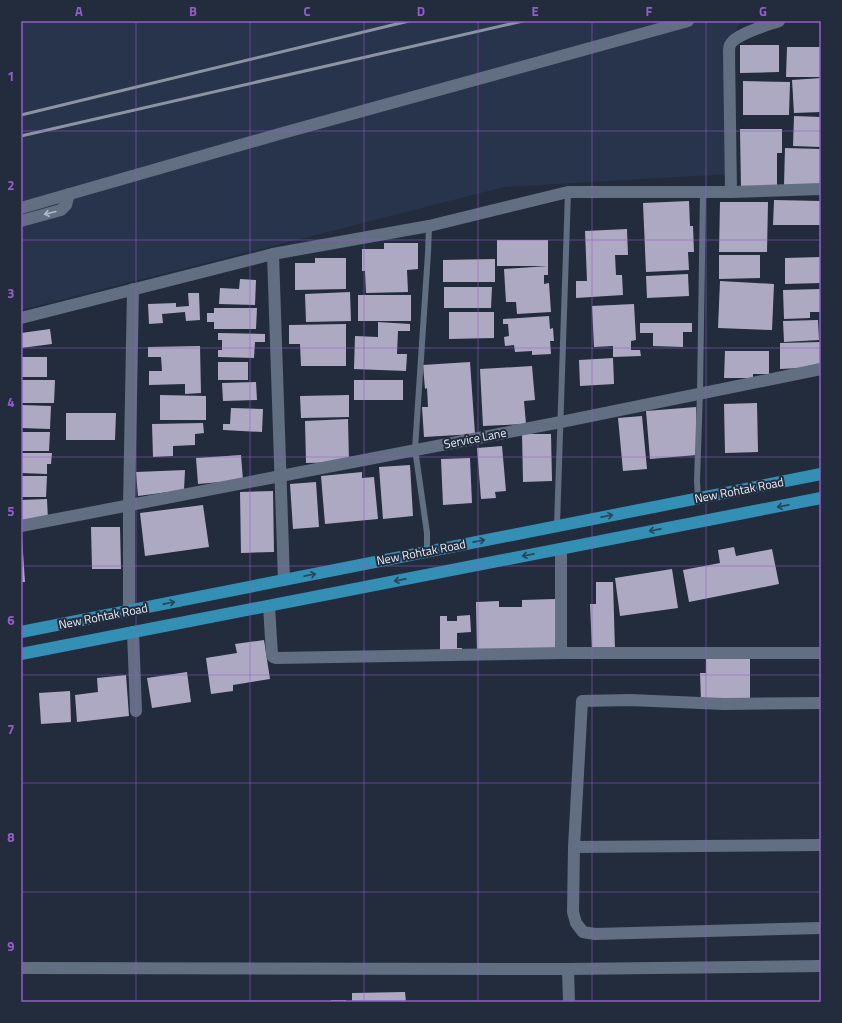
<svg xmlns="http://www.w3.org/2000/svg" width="842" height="1023" font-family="'Titillium Web',sans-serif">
	<rect width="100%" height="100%" fill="#222c3d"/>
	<!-- built -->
	<path fill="#27344b" d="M21 21H747L737 26 730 174 504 187 21 310Z"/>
	<!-- building -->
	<g fill="#aea9c2">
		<path d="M740 45H779V72L740 73Z"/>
		<path d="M787 47H821V77H786Z"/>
		<path d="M821 78V112L794 113 792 80Z"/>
		<path d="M743 81 790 82 789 115H743Z"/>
		<path d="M794 116 821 117V147L793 146Z"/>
		<path d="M740 129H782V153H777V189H741Z"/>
		<path d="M785 148 821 149V186L784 185Z"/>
		<path d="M774 200 821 201V225H773Z"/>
		<path d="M689 201 690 226H693L694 252H688L689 270 646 272 643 203Z"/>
		<path d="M720 202H768L767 252H719Z"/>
		<path d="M627 229 628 255H615L616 275H622L623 295 576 298V281H587L585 231Z"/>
		<rect x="497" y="240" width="51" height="26"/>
		<path d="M384 243H418V269L407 270 408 292 366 293 365 271H362V249H384Z"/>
		<path d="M719 255H760V278L719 279Z"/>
		<path d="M821 257V283L785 284V258Z"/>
		<path d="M315 258H346V289L295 290V263H315Z"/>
		<path d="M495 259V282H443V260Z"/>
		<path d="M548 266V275H544V284L549 283 551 312 517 314 516 302H506L504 269Z"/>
		<path d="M688 274 689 296 647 298 646 276Z"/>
		<path d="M240 279 256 280 255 305 219 304 220 288 239 289Z"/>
		<path d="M720 281 774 284 772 330 718 328Z"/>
		<path d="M444 287H492L491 308H444Z"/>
		<path d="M821 289V312H810V318L784 319 783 290Z"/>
		<path d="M350 292 351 321 306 322 305 294Z"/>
		<path d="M188 293H199L200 320 186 321 185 312 162 314 163 323 149 324 148 304 176 303V307L189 306Z"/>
		<rect x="358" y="295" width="53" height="26"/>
		<path d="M634 304 636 340 631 341V350H640L641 356 613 357V346L594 347 592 306Z"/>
		<path d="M214 308H257L256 329H214V322H207V313H214Z"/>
		<path d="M449 312H494V338L449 339Z"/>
		<path d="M549 316 550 329 553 328 554 341H550L551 354 532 355V351L515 352 514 345 505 346 504 337 509 336 508 324H503V319Z"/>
		<path d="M818 320 819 340 784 342 783 321Z"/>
		<path d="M378 322 410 324V331H398L397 354H407L406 371 354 369 355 336 378 337Z"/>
		<path d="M640 323H692V332H683V347L653 346V333H640Z"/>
		<path d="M346 324V366H301L300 344H289V325Z"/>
		<path d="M50 329 52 344 21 348V333Z"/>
		<path d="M218 333 265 334V342H255L254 358 218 357V350H222V340H218Z"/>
		<path d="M821 342V367L780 369V343Z"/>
		<path d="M200 346 201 393 185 394V384L149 385V371H162L161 357H148V347Z"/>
		<path d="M725 351H769V374H753V378H724Z"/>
		<rect x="21" y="357" width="26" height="20"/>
		<path d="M613 358 614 384 580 386 579 360Z"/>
		<rect x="218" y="362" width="30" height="18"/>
		<path d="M470 362 475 434 424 437 422 407H428L427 388 425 389 423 365Z"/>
		<path d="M532 366 535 400 524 401 526 424 483 426 480 369Z"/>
		<path d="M21 380H55L54 403H21Z"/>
		<rect x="354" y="380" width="49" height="20"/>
		<path d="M256 382 257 400 223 401 222 383Z"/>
		<path d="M160 395 206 396V420H160Z"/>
		<path d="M349 395V417L301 418 300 396Z"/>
		<path d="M757 403 758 452 725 453 724 404Z"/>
		<path d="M21 405 51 406 50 429 21 428Z"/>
		<path d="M696 407 697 455 650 459 646 411Z"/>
		<path d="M231 408 263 409 262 432 223 430V424H230Z"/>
		<path d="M66 413H116L115 440H66Z"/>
		<path d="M642 416 647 469 623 471 618 418Z"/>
		<path d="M348 419 349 462 306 463 305 421Z"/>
		<path d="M203 423 204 433 195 434V445L173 446V456L153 457 152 424Z"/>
		<path d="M21 432H50L49 451H21Z"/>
		<path d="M522 434H551L552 481 523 482Z"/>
		<path d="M502 446 506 491 495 492 496 498 481 499 477 448Z"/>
		<path d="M21 453H52L51 464H47V474L21 473Z"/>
		<path d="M241 455 243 480 198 484 196 458Z"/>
		<path d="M470 458 472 503 443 505 441 459Z"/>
		<path d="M410 465 413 516 383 519 379 467Z"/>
		<path d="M185 470 184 490 138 496 136 472Z"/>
		<path d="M362 472V478L374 477 378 519 325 524 321 476Z"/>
		<path d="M21 476H47L46 497H21Z"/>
		<path d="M316 482 319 527 293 529 290 484Z"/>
		<path d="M273 491 274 552 241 553 240 492Z"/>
		<path d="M47 499 48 520 21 521V500Z"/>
		<path d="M203 505 209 547 145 556 140 513Z"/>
		<path d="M91 527H120L121 569H92Z"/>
		<path d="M21 538H22L25 582H21Z"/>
		<path d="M734 547 736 556 772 549 779 584 689 602 683 570 720 563 718 550Z"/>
		<path d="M672 569 678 608 620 616 615 578Z"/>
		<path d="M596 582H613L615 650H592L590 604H596Z"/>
		<path d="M555 599 557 651 477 653 476 602 499 601V607H522V600Z"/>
		<path d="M470 615 471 632 457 633V648H462V653H440V616H447V621H457V616Z"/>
		<path d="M264 640 270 679 233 685V691L211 694 206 658 237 653 235 644Z"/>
		<path d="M750 656V701H701L700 673H706V657Z"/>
		<path d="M187 672 191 702 152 708 147 678Z"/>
		<path d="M126 675 129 716 77 722 75 695 98 692 97 678Z"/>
		<path d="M70 691 71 722 41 724 39 693Z"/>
		<path d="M405 992 406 1002H352V993Z"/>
		<rect x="331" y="1000" width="15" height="2"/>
	</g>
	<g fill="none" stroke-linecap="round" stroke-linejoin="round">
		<!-- lane -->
		<g stroke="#626e82" stroke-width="6">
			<path d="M698 498 697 481 700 392 703 192"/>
			<path d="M557 525 568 192"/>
			<path d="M427 551V533L415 449 428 253 429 226"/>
		</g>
		<!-- street -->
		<g stroke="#626e82" stroke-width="12">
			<path d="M731 192 821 189"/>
			<path d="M21 208 279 134 688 21"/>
			<path d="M21 221 61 210 66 205 69 194"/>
			<path d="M273 254 284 580"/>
			<path d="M21 318 273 254 429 226 568 192H731L729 51C729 49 729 47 730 45 735 34 768 25 779 21"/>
			<path d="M21 526 561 422 821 369"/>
			<path d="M561 549V653H821"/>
			<path d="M269 606 272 655 273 657 276 658 563 653"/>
			<path d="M129 610V505L133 289"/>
			<path d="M133 632 136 711"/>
			<path d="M821 703 724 704 630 700 582 701 574 847 573 912 576 923 583 932 595 934 821 928"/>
			<path d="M574 847 821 845"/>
			<path d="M21 968 568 969 821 966"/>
			<path d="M568 969 569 1002"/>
		</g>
		<!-- primary -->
		<g stroke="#338fb3" stroke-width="12">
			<path d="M21 632 821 474"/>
			<path d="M21 654 821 498"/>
		</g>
		<!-- rail -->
		<g stroke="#8c94a2" stroke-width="3">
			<path d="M21 115 409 21"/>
			<path d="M21 136 523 21"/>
		</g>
	</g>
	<!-- one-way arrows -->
	<defs><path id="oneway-shaft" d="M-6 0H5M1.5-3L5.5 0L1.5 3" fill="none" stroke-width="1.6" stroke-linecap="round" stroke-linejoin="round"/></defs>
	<use stroke="#b1bac9" href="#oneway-shaft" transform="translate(50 213) rotate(166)"/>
	<g stroke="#26455a">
		<use href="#oneway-shaft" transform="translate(783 506) rotate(169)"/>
		<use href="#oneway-shaft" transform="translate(607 516) rotate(-11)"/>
		<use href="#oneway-shaft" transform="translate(655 530) rotate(169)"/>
		<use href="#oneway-shaft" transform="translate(479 541) rotate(-11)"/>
		<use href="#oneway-shaft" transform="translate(528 555) rotate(169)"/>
		<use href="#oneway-shaft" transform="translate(310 575) rotate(-11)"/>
		<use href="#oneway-shaft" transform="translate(400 580) rotate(169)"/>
		<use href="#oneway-shaft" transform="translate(169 603) rotate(-11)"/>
	</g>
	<!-- grid -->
	<path fill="none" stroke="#965ccd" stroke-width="1" stroke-opacity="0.55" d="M136 21V1002M250 21V1002M364 21V1002M478 21V1002M592 21V1002M706 21V1002M21 131H821M21 240H821M21 348H821M21 457H821M21 566H821M21 675H821M21 783H821M21 892H821"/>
	<g text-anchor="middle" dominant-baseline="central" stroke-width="4" stroke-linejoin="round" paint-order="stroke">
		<!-- street labels -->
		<g font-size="12" fill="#e6edf8" stroke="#222c3d">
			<text transform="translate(475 438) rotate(-11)">Service Lane</text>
			<text transform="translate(739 490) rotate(-11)">New Rohtak Road</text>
			<text transform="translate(421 552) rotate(-11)">New Rohtak Road</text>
			<text transform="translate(103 616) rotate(-11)">New Rohtak Road</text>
		</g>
	</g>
	<!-- border -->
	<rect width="842" height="1023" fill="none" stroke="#222c3d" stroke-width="44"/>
	<rect x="22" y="22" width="798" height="979" fill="none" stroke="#965ccd" stroke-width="1.5"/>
	<g font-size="13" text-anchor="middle" font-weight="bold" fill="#965ccd">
		<text x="79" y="16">A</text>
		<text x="193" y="16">B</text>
		<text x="307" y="16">C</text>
		<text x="421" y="16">D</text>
		<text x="535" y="16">E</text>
		<text x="649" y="16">F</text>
		<text x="763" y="16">G</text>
		<text x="11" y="81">1</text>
		<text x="11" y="190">2</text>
		<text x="11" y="298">3</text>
		<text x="11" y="407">4</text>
		<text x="11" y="516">5</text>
		<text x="11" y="625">6</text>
		<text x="11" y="734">7</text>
		<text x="11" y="842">8</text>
		<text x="11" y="951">9</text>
	</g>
</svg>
